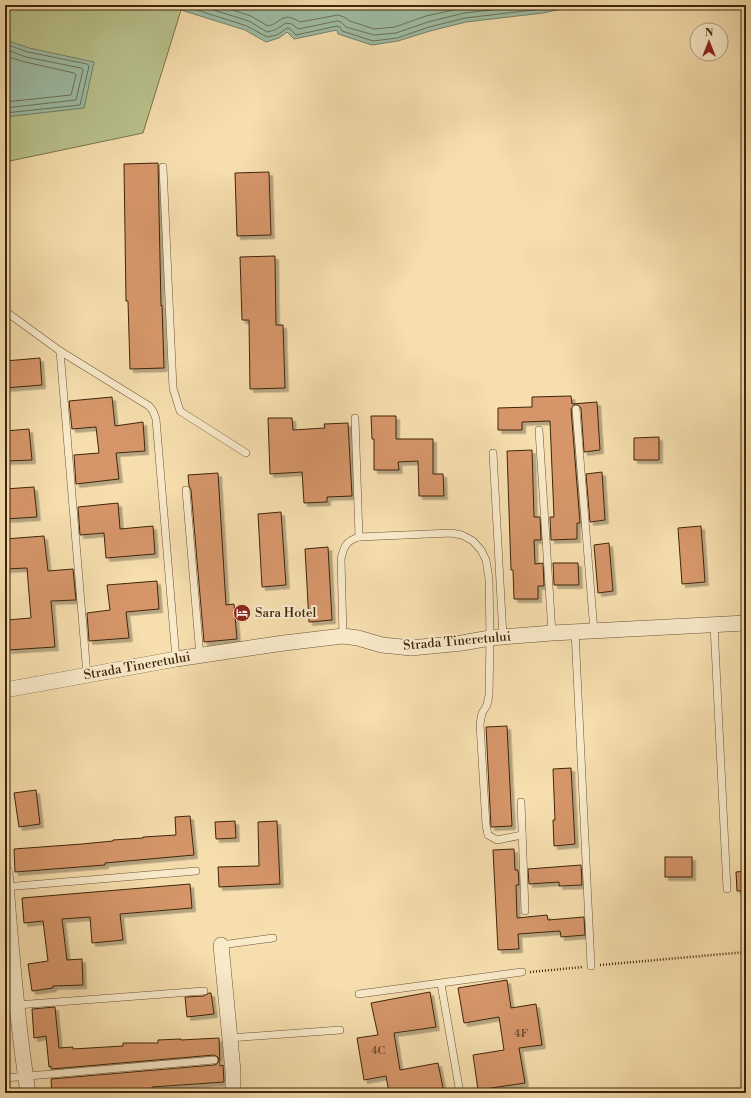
<svg xmlns="http://www.w3.org/2000/svg" width="751" height="1098" font-family="'Libre Bodoni',serif">
	<defs>
		<filter id="shadow"><feDropShadow dx="3.5" dy="3.5" stdDeviation="0" flood-color="#0004"/></filter>
	</defs>
	<rect width="100%" height="100%" fill="#f6deae"/>
	<filter id="stains"><feTurbulence type="fractalNoise" baseFrequency=".005" numOctaves="4"/><feColorMatrix values="0 0 0 0 .2 0 0 0 0 .09 0 0 0 0 .02 0 0 0 .5 -.17"/></filter>
	<radialGradient id="worn" r=".72"><stop offset=".6" stop-color="#630" stop-opacity="0"/><stop offset="1" stop-color="#630" stop-opacity=".3"/></radialGradient>
	<!-- green -->
	<path fill="#b9c28d" stroke="#7c744c" d="M5 5H171L181 10 143 133 5 162Z"/>
	<!-- water -->
	<g fill="#9dbda6" stroke="#778068">
		<path d="M171 5H579L543 13 466 22 430 31 398 41 372 45 338 34 337 30 294 39 287 32 279 38 266 42 245 30 181 10Z"/>
		<path d="M5 40 29 48 94 62 84 108 5 117Z"/>
	</g>
	<g fill="none" stroke-linecap="round" stroke-linejoin="round">
		<!-- shore -->
		<g stroke="#6e7158" stroke-width="1">
			<path d="M181 5 247 26 267 37 277 35 287 28 290 29 296 35 337 26 340 27 342 31 373 41 397 38 429 27 465 18 542 9 561 5"/>
			<path d="M197 5 249 21 267 32 275 30 286 23 292 24 298 29 337 21 341 22 346 27 374 35 396 33 428 22 464 13 535 5"/>
			<path d="M217 5 251 16 268 26C283 22 282 11 300 22L338 15 344 17 350 21 374 29 395 27 426 16 462 8 486 5"/>
			<path d="M5 44 28 52 87 64 89 66 80 105 5 113"/>
			<path d="M5 49 26 57 81 68 83 70 76 100 5 108"/>
			<path d="M5 56 25 62 74 73 76 75 71 95 5 102"/>
		</g>
	</g>
	<!-- building -->
	<g fill="#d6966b" stroke="#3e250b" filter="url(#shadow)">
		<path d="M158 163 161 306 162 305 164 368 130 369 128 301H126L124 164Z"/>
		<path d="M269 172 271 235 237 236 235 173Z"/>
		<path d="M275 256 276 325H283L285 388 250 389 249 320H242L240 257Z"/>
		<path d="M40 358 42 385 5 388V361Z"/>
		<path d="M571 396 572 404 597 402 600 450 584 452 581 408 578 405H574L571 409 580 523H577V539L551 540 550 517H554L550 421 522 422V430H498V408L532 407V397Z"/>
		<path d="M112 397 115 426 143 422 145 451 116 453 119 479 76 484 74 455 99 453 96 427 72 429 69 401Z"/>
		<path d="M371 416H396V439H433V474H443L444 496H419L418 461 398 462 399 470H374V439H372Z"/>
		<path d="M268 418H292L293 430 325 428 324 424 348 423 352 496 327 497V502L304 503 302 472 270 474Z"/>
		<path d="M29 429 32 460 5 461V431Z"/>
		<path d="M659 437V460H634V438Z"/>
		<path d="M532 450 534 517H540L541 540H534L535 564 543 563 544 586H538V599H514L513 570H511L507 451Z"/>
		<path d="M602 472 605 520 590 522 586 474Z"/>
		<path d="M218 473 226 605 234 604 237 639 204 642 191 490 189 486 188 475Z"/>
		<path d="M34 487 37 517 5 519V489Z"/>
		<path d="M118 503 120 529 153 526 155 554 106 558 104 533 80 535 78 507Z"/>
		<path d="M281 512 286 585 262 587 258 514Z"/>
		<path d="M701 526 705 582 682 584 678 528Z"/>
		<path d="M44 536 48 571 73 569 76 600 51 601 55 647 8 650 6 620 31 618 27 568 5 569V539Z"/>
		<path d="M609 543 613 591 598 593 594 545Z"/>
		<path d="M328 547 332 620 309 622 305 549Z"/>
		<path d="M553 563H578L579 585H554Z"/>
		<path d="M157 581 159 609 126 612 129 638 89 641 87 613 110 610 107 585Z"/>
		<path d="M507 726 512 826 491 827 486 727Z"/>
		<path d="M571 768 575 844 554 846 553 820H555L553 769Z"/>
		<path d="M36 790 40 824 19 827 14 793Z"/>
		<path d="M190 816 194 855 105 863V865L15 872 14 849 82 844 113 841V840L143 838V837L176 835 175 817Z"/>
		<path d="M235 821 236 838 216 839 215 822Z"/>
		<path d="M277 821 280 884 219 887 218 867 259 866 258 822Z"/>
		<path d="M514 849 515 870H518L519 885H516L517 918 547 915 548 920 584 917 585 935 561 937 560 931 518 934 519 949 498 950 493 850Z"/>
		<rect x="665" y="857" width="27" height="20"/>
		<path d="M581 865 582 885 559 886V882L529 884 528 869Z"/>
		<path d="M746 871V891H737L736 872Z"/>
		<path d="M190 884 192 908 120 914 123 940 92 943 90 917 62 919 67 960 82 959 83 985 53 986V988L32 991 28 964 48 961 43 921 24 923 22 898Z"/>
		<path d="M507 980 511 1008 536 1004 542 1045 519 1048 525 1083 478 1090 473 1055 504 1050 499 1017 464 1023 458 988Z"/>
		<path d="M430 992 436 1027 394 1033 400 1070 438 1063 444 1093H389L386 1076 364 1080 357 1038 378 1035 371 1003Z"/>
		<path d="M209 993H211L214 1014 187 1017 185 997 204 996Z"/>
		<path d="M55 1007 59 1048 73 1047V1049L123 1046V1043H158V1040L181 1039V1040L219 1038 220 1066 223 1065 224 1082 152 1087V1090L116 1093H52L51 1079 214 1065 217 1064 219 1060 218 1057 214 1055 51 1069V1066L49 1067 46 1036 34 1038 32 1009Z"/>
	</g>
	<g fill="none" stroke-linecap="round" stroke-linejoin="round">
		<defs>
			<g id="service">
				<path d="M163 167 173 388 180 411 246 453"/>
				<path d="M5 311 60 351 149 406 153 411 156 419 176 659"/>
				<path d="M60 351 87 675"/>
				<path d="M576 409 594 631"/>
				<path d="M355 418 359 537"/>
				<path d="M539 430 552 633"/>
				<path d="M493 453 503 637"/>
				<path d="M186 490 200 656"/>
				<path d="M714 625 727 889"/>
				<path d="M575 631 591 966"/>
				<path d="M343 636 341 559C344 546 346 541 359 537L451 533 462 535 473 541 481 550 486 560 489 579 490 638 489 695 487 705 482 713 480 724 486 825 488 835 497 840 522 835"/>
				<path d="M521 802 525 911"/>
				<path d="M5 887 196 871"/>
				<path d="M221 945 273 938"/>
				<path d="M441 984 460 1093"/>
				<path d="M359 994 522 972"/>
				<path d="M17 1005 204 991"/>
				<path d="M229 1038 340 1030"/>
				<path d="M5 1078 214 1060"/>
			</g>
			<g id="minor">
				<path d="M5 690 176 659 284 643 343 636 358 638 382 645 411 648 462 643 490 638 552 633 746 623"/>
				<path d="M5 873C11 946 17 1020 28 1093"/>
				<path d="M221 945 233 1071V1093"/>
			</g>
		</defs>
		<!-- service casing -->
		<use href="#service" stroke="#6c5334" stroke-width="8"/>
		<!-- minor casing -->
		<use href="#minor" stroke="#6c5334" stroke-width="16"/>
		<!-- path -->
		<g stroke="#3e250b" stroke-width="2.5" stroke-dasharray="1 2" stroke-linecap="butt">
			<path d="M600 965 746 952"/>
			<path d="M530 972 583 967"/>
		</g>
		<!-- service -->
		<use href="#service" stroke="#f9eaca" stroke-width="7"/>
		<!-- minor -->
		<use href="#minor" stroke="#f9eaca" stroke-width="15"/>
	</g>
	<!-- icons -->
	<defs>
		<symbol id="hotel-disc" viewBox="-11 -11 22 22"><circle r="9.5" fill="#8f2418" stroke="#f9eaca"/><path d="M-6-4.5h1.5V1H6V5H4.5V3h-9V5H-6ZM-4 0a1.8 1.8 0 1 1 3.6 0ZM.5 0V-2.5h3Q6-2.5 6 0Z" fill="#fff"/></symbol>
	</defs>
	<g fill-rule="evenodd">
		<use href="#hotel-disc" x="232" y="603" width="20" height="20"/>
	</g>
	<g text-anchor="middle" dominant-baseline="central" stroke-width="4" stroke-linejoin="round" paint-order="stroke">
		<!-- number labels -->
		<g font-size="11" fill="#644123">
			<text x="521" y="1034">4F</text>
			<text x="378" y="1051">4C</text>
		</g>
		<!-- poi labels -->
		<g font-size="13" fill="#3e250b" stroke="#f9eaca" text-anchor="start">
			<text x="255" y="613">Sara Hotel</text>
		</g>
		<!-- street labels -->
		<g font-size="13" fill="#3e250b" stroke="#f9eaca">
			<text transform="translate(457 641) rotate(-5)">Strada Tineretului</text>
			<text transform="translate(137 666) rotate(-10)">Strada Tineretului</text>
		</g>
	</g>
	<!-- margin -->
	<rect width="751" height="1098" fill="none" stroke="#f6deae" stroke-width="20"/>
	<rect x="6" y="6" width="739" height="1086" fill="none" stroke="#3e250b" stroke-width="2"/>
	<rect x="10" y="10" width="731" height="1078" fill="none" stroke="#3e250b"/>
	<!-- north arrow -->
	<g transform="translate(709 42)"><circle r="19" fill="#f9eaca" stroke="#ae9b7e"/>
	<path d="M0-3L7 15L0 10L-7 15Z" fill="#8f2418"/>
	<text y="-6" font-size="11" font-weight="bold" text-anchor="middle" fill="#3e250b">N</text>
	</g>
	<rect width="100%" height="100%" filter="url(#stains)"/>
	<rect width="100%" height="100%" fill="url(#worn)"/>
</svg>
